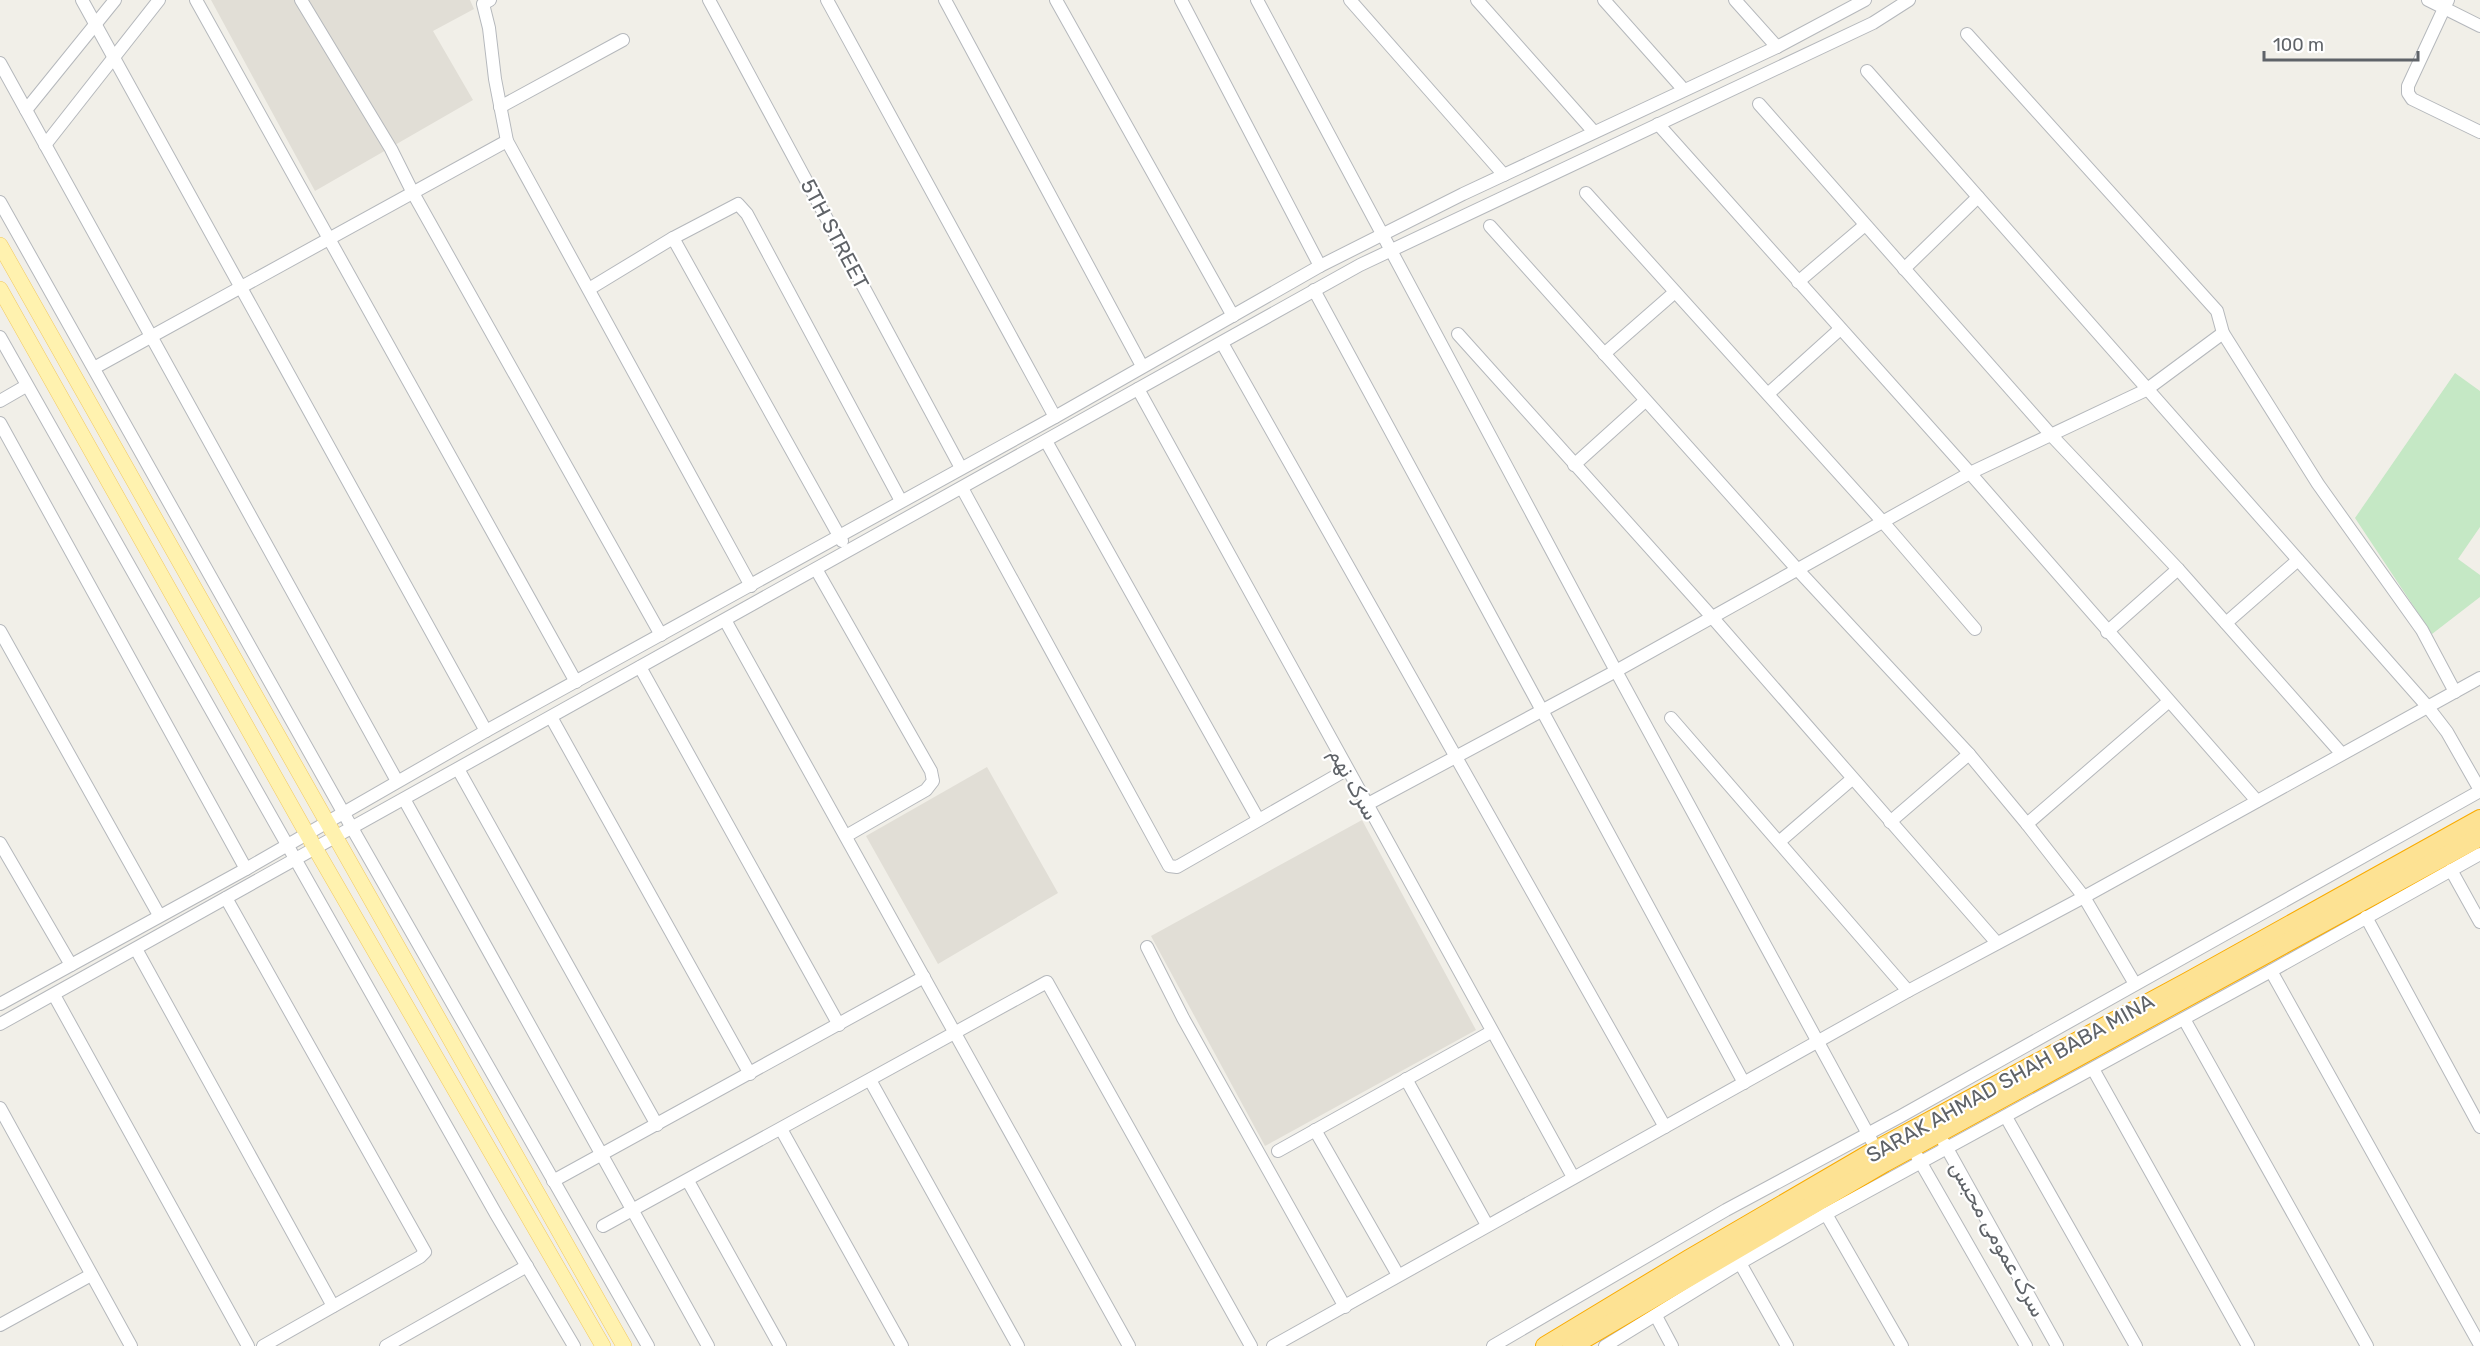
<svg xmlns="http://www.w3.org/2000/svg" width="2480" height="1346" font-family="Rubik,Cairo,sans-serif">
	<rect width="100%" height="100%" fill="#f1efe8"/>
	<!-- education -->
	<g fill="#e1ded6">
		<path d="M211 0H470L474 9 433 31 473 100 315 191Z"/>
		<path d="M987 767 1058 893 938 964 866 836Z"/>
		<path d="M1362 820 1476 1030 1265 1146 1151 936Z"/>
	</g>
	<!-- green -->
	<path fill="#c5e8c5" d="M2455 373 2480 391V527L2458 559 2480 575V597L2432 634 2355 518Z"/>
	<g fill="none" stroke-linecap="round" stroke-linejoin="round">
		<defs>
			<g id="minor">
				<path d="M82 0 486 731"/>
				<path d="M196 0 576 682"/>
				<path d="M301 0 391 149 413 193 661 635"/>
				<path d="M490 0 483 4 489 28 495 79 507 141 751 586"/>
				<path d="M709 0 961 468"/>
				<path d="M827 0 1055 417"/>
				<path d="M945 0 1142 366"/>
				<path d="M1056 0 1233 316"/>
				<path d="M1181 0 1320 266"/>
				<path d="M1257 0 1616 671 1880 1156"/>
				<path d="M1350 0 1504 175"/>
				<path d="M1477 0 1594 132"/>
				<path d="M1604 0 1684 90"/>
				<path d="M1735 0 1777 47"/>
				<path d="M2428 0 2480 26"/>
				<path d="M2448 0 2408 86V93L2412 99 2480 132"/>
				<path d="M1967 34 2217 311 2223 333 2318 484 2422 630 2455 692"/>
				<path d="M0 63 397 781"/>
				<path d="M1867 71 2427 706 2447 732 2480 790"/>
				<path d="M1759 104 2052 436 2178 569 2341 753"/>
				<path d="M500 107 623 40"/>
				<path d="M26 110 115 0"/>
				<path d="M1658 124 1970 473 2257 801"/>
				<path d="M45 145 159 0"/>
				<path d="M1586 193 1883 522 1975 629"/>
				<path d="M0 202 352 828 648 1346"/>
				<path d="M1490 226 1797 569 1969 754 2027 824 2084 897 2135 984"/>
				<path d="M673 238 842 541"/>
				<path d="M1904 269 1978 197"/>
				<path d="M1798 282 1865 225"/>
				<path d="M589 289 673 238 738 204 747 214 901 501"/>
				<path d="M1314 290 1744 1083"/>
				<path d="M1458 334 1712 617 1997 943"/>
				<path d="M0 337 496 1214 574 1346"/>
				<path d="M1222 343 1665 1127"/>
				<path d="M1604 354 1675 292"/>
				<path d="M94 368 507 141"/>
				<path d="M1138 389 1573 1177"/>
				<path d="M1768 394 1839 330"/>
				<path d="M0 401 26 386"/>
				<path d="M0 423 246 869"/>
				<path d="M1046 441 1258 819"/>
				<path d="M1574 465 1645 401"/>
				<path d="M962 488 1169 866 1177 867 1346 770"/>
				<path d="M816 569 931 771 933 781 926 790 846 836"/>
				<path d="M725 620 1129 1346"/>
				<path d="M2226 623 2298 560"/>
				<path d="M0 631 159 915"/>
				<path d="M2107 632 2178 569"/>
				<path d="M640 667 839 1025"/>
				<path d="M551 717 750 1074"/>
				<path d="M1671 718 1908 991"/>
				<path d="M458 769 657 1125"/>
				<path d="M404 799 708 1346"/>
				<path d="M1366 805 1616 671 1970 473 2146 390 2223 333"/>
				<path d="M1890 822 1969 754"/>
				<path d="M2027 824 2168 702"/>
				<path d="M1779 842 1852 779"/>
				<path d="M0 843 71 965"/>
				<path d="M2451 870 2480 922"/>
				<path d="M226 898 425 1252 420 1257 263 1346"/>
				<path d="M2366 917 2480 1127"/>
				<path d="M1147 947 1183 1018 1345 1307"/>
				<path d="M136 949 333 1306"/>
				<path d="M2271 971 2480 1345"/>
				<path d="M54 995 248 1346"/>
				<path d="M0 1004 246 869 486 731 1055 417 1320 266 1463 194 1777 47 1865 0"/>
				<path d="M2184 1019 2367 1346"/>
				<path d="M0 1024 1360 265 1873 23 1909 0"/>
				<path d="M2093 1069 2248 1346"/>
				<path d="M1406 1079 1487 1225"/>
				<path d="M870 1080 1018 1346"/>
				<path d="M0 1108 131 1346"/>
				<path d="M2006 1117 2136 1346"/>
				<path d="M781 1129 902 1346"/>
				<path d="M1315 1130 1398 1275"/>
				<path d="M1944 1143 2057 1346"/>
				<path d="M1278 1151 1491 1032"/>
				<path d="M1917 1156 2026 1346"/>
				<path d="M553 1181 924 977"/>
				<path d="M688 1181 780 1346"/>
				<path d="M1826 1214 1902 1346"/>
				<path d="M603 1226 1047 982 1251 1346"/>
				<path d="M1740 1263 1787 1346"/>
				<path d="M1656 1316 1672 1346"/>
				<path d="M0 1325 91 1275"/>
				<path d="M386 1346 527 1266"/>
				<path d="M1273 1346 1908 991 2084 897 2480 678"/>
				<path d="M1493 1346 1726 1210 1901 1116 2480 791"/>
				<path d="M1605 1346 1740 1263 1826 1214 2271 971 2480 854"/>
			</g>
			<g id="major">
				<path d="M0 245 624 1346"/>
				<path d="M0 289 315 848 603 1346"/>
			</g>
			<g id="highway">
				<path d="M1545 1346 1689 1259 1876 1150 2189 981 2480 819"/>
				<path d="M1572 1346 1884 1163 2480 837"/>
			</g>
		</defs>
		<!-- minor casing -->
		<use href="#minor" stroke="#b5b8bc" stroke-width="14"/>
		<!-- major casing -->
		<use href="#major" stroke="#f2c960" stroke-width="16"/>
		<!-- highway casing -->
		<use href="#highway" stroke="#f9ab00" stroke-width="20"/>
		<!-- minor -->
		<use href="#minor" stroke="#fff" stroke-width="12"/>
		<!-- major -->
		<use href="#major" stroke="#fff2af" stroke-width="15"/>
		<!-- highway -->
		<use href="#highway" stroke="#fde293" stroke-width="18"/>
	</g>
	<g text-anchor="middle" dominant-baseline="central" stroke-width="4.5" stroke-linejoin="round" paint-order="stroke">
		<!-- street labels -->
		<g font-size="21" fill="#5f6368" stroke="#fff">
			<text transform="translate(835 234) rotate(62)">5TH STREET</text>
			<text transform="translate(1354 784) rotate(61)">سرک نهم</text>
			<text transform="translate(2010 1078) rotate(-29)">SARAK AHMAD SHAH BABA MINA</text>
			<text transform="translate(1998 1239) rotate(61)">سرک عمومی محبس</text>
		</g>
	</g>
	<!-- scale -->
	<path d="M2264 51v9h154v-9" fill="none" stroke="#5f6368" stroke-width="3"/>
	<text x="2273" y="51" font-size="18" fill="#5f6368" stroke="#ffffff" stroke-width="4.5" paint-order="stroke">100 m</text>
</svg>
